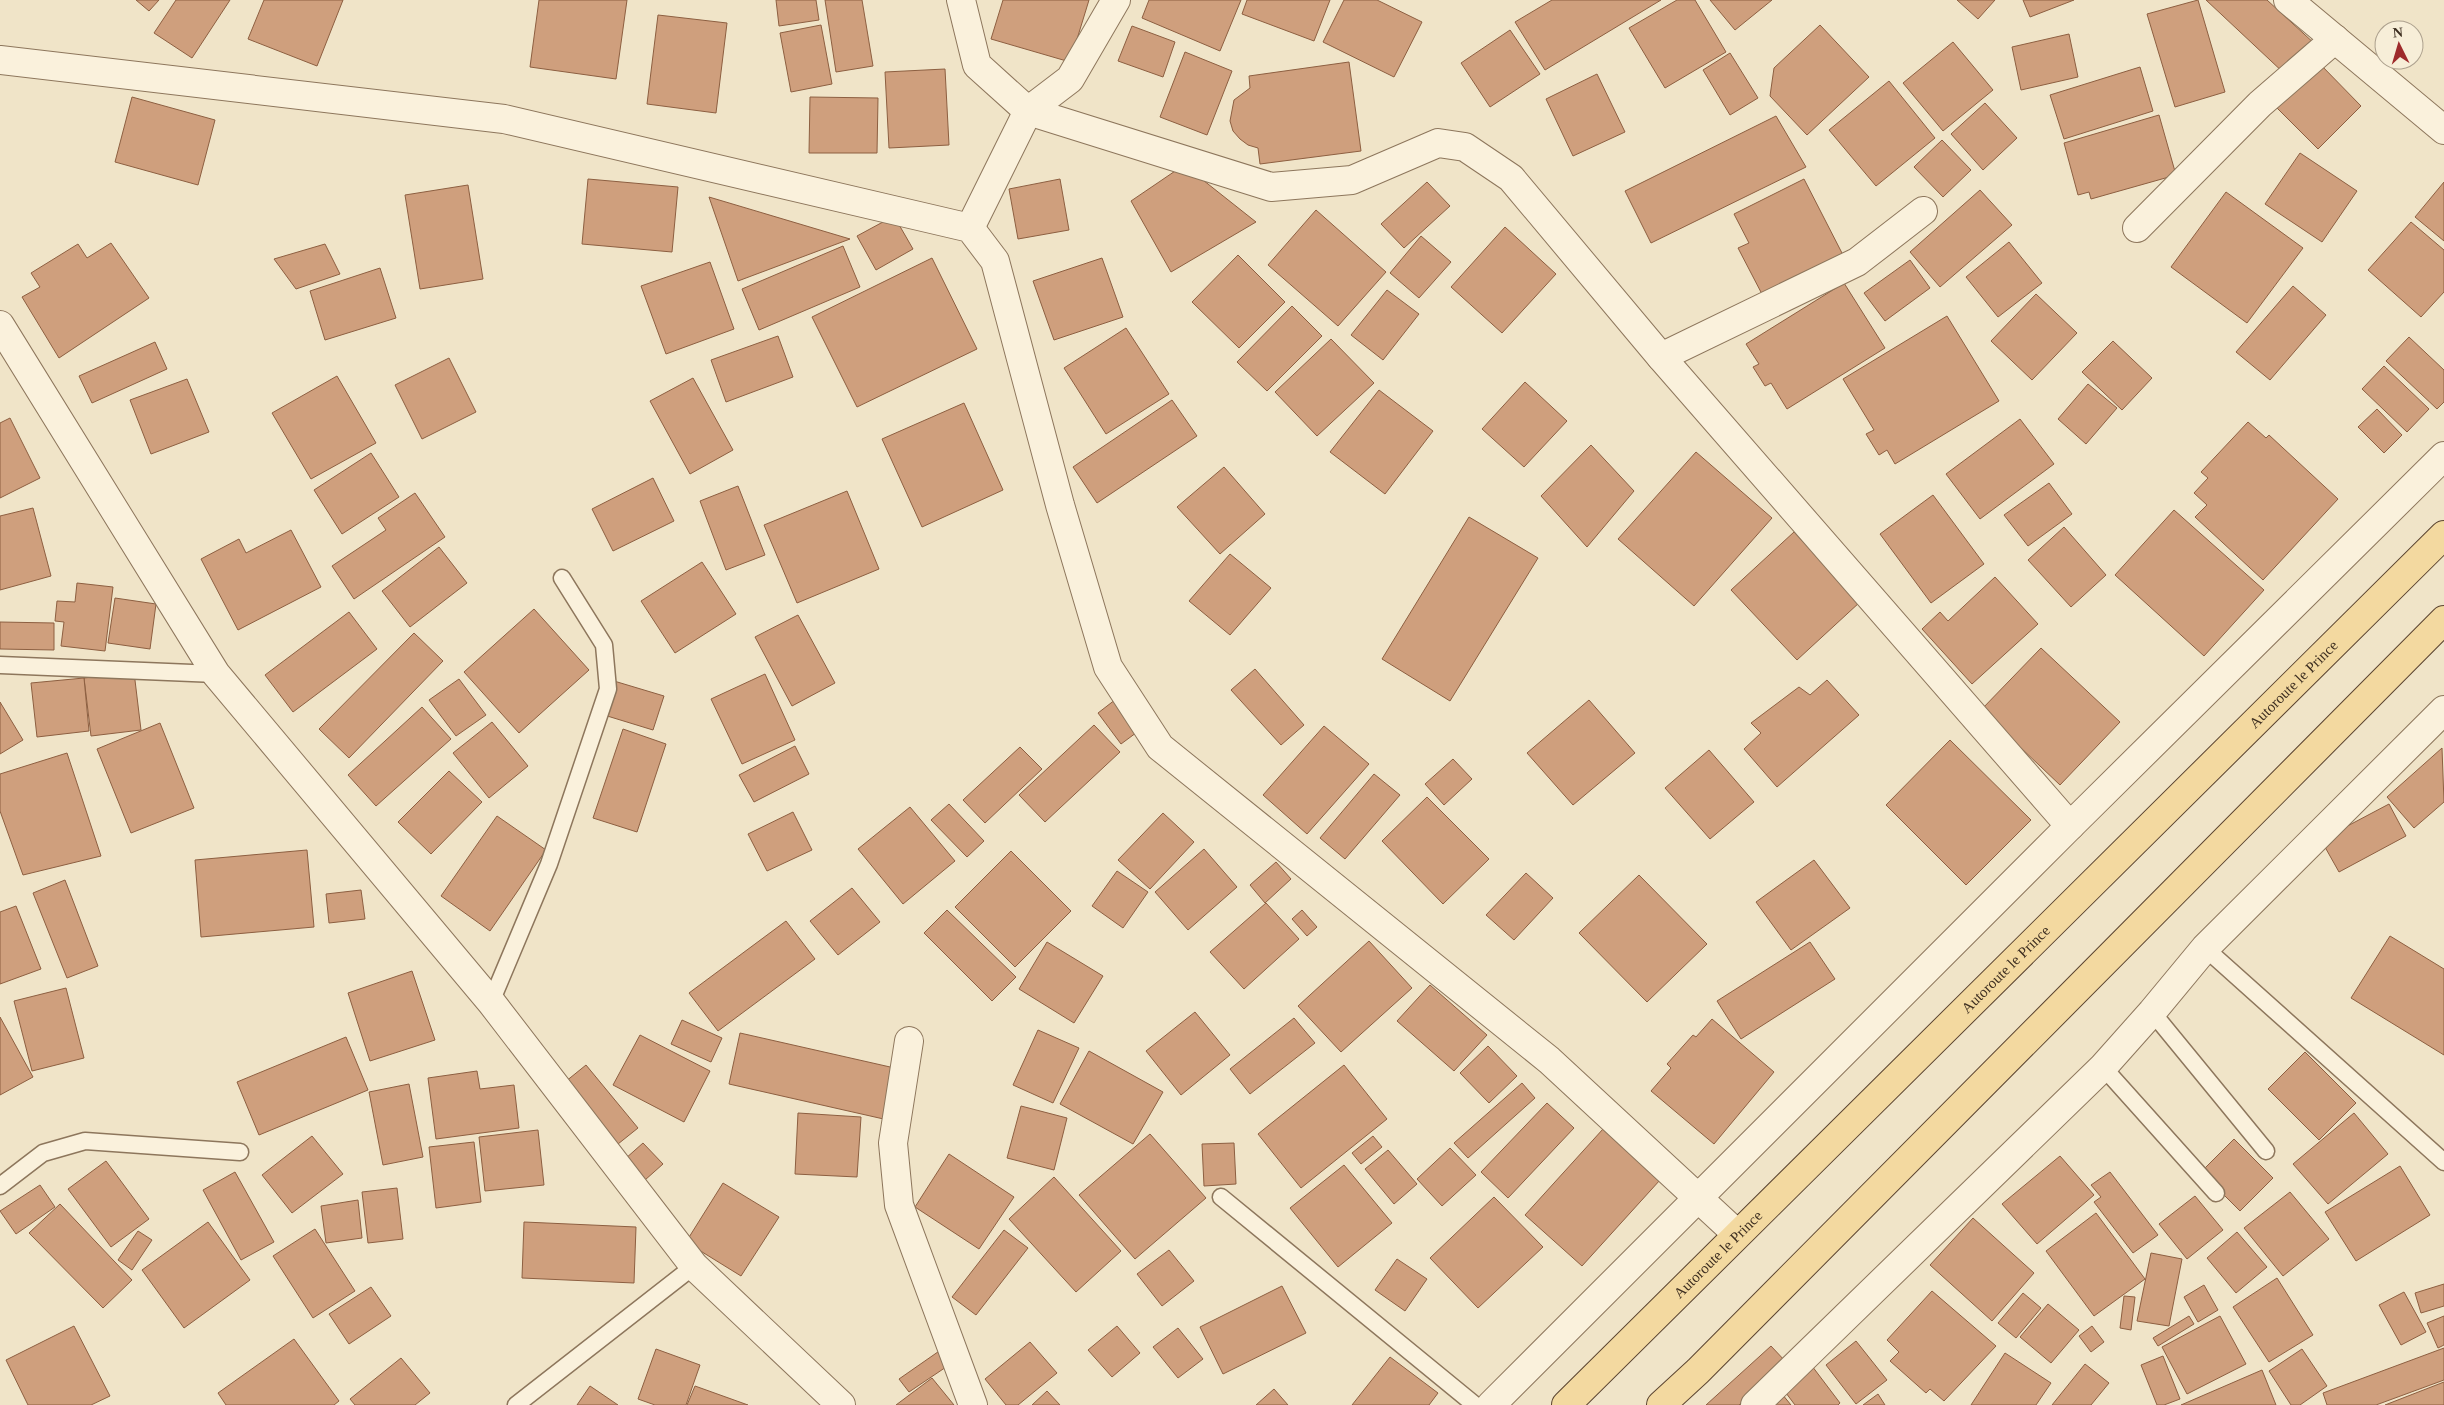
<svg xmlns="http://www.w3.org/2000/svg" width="2444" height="1405" font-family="'Times New Roman',serif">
	<rect width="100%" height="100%" fill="#f0e4c8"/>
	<!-- building -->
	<g fill="#cf9f7d" stroke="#8d5f41">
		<path d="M136 0H159L149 11Z"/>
		<path d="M176 0H230L192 58 154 33Z"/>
		<path d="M264 0H343L317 66 248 39Z"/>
		<path d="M539 0H627L616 79 530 67Z"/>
		<path d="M776 0H816L819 20 779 26Z"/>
		<path d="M825 0H862L873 66 836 72Z"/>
		<path d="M1003 0H1089L1070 62 991 39Z"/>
		<path d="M1149 0H1241L1220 51 1142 18Z"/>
		<path d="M1247 0H1330L1314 41 1242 14Z"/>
		<path d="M1344 0H1377L1422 22 1394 77 1323 42Z"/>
		<path d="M1552 0H1661L1545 70 1515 22Z"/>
		<path d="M1677 0H1695L1726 52 1665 88 1629 28Z"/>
		<path d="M1710 0H1772L1735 30Z"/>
		<path d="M1957 0H1995L1978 19Z"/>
		<path d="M2023 0H2074L2030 17Z"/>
		<path d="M2198 0 2225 92 2175 107 2147 14Z"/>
		<path d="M2206 0H2267L2316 45 2286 75Z"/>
		<path d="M658 15 727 23 716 113 647 104Z"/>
		<path d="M821 25 832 84 791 92 780 33Z"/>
		<path d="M1820 25 1869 77 1807 135 1770 96 1774 68Z"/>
		<path d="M1132 26 1175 42 1163 77 1118 61Z"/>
		<path d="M1510 30 1540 74 1490 107 1461 63Z"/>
		<path d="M2069 34 2078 77 2021 90 2012 47Z"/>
		<path d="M1953 42 1993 90 1943 131 1903 83Z"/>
		<path d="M1185 52 1232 71 1207 135 1160 117Z"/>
		<path d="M1730 53 1758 98 1730 115 1703 70Z"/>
		<path d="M1349 62 1361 151 1260 164 1258 148 1248 145 1240 139 1233 131 1230 121 1234 100 1250 88 1249 76Z"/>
		<path d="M2318 62 2361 106 2318 149 2275 106Z"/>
		<path d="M2140 67 2153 111 2064 139 2050 95Z"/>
		<path d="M945 69 949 145 889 148 885 72Z"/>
		<path d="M1597 74 1625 132 1573 156 1546 99Z"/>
		<path d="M1889 81 1935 138 1876 186 1829 130Z"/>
		<path d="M132 97 215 120 198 185 115 162Z"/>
		<path d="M810 97 878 98 877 153H809Z"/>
		<path d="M1985 103 2017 138 1983 170 1951 134Z"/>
		<path d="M2159 115 2176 175 2091 199 2089 192 2078 195 2064 143Z"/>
		<path d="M1776 116 1806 167 1651 243 1625 191Z"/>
		<path d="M1942 140 1971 170 1943 197 1914 167Z"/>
		<path d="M2300 153 2357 191 2322 242 2265 204Z"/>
		<path d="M1184 165 1256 222 1171 272 1131 201Z"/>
		<path d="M588 179 678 187 672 252 582 244Z"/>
		<path d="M1060 179 1069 230 1018 239 1009 189Z"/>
		<path d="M1804 179 1843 255 1763 296 1738 248 1749 243 1734 214Z"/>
		<path d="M1427 182 1450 206 1404 248 1381 224Z"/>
		<path d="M2444 182V241L2415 217Z"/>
		<path d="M468 185 483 279 420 289 405 195Z"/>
		<path d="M1980 190 2012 225 1940 287 1910 252Z"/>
		<path d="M2226 192 2303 248 2247 323 2171 267Z"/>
		<path d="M709 197 850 239 738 281Z"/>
		<path d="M1316 210 1386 272 1338 326 1268 265Z"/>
		<path d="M894 216 913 249 876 270 857 236Z"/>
		<path d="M2411 222 2444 250V292L2421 317 2368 270Z"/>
		<path d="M1505 227 1556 274 1502 333 1451 287Z"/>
		<path d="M1421 236 1451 262 1419 298 1390 273Z"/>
		<path d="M2009 242 2042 283 1998 317 1966 277Z"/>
		<path d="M111 243 149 298 59 358 22 297 40 287 31 273 78 244 87 258Z"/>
		<path d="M325 244 340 274 296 289 274 259Z"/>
		<path d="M843 246 860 287 759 330 742 289Z"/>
		<path d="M1238 255 1285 302 1239 348 1192 302Z"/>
		<path d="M932 258 977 349 857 407 812 317Z"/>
		<path d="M1102 258 1123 317 1054 340 1033 281Z"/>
		<path d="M1910 260 1930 288 1885 321 1864 293Z"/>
		<path d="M710 262 734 329 666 354 641 286Z"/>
		<path d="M380 268 396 318 325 340 310 291Z"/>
		<path d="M1844 283 1885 348 1787 409 1771 383 1765 386 1753 367 1759 364 1746 344Z"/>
		<path d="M2293 286 2326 315 2270 380 2236 352Z"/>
		<path d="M1387 290 1419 314 1383 360 1351 335Z"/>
		<path d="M2036 294 2077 333 2032 380 1991 341Z"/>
		<path d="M1292 306 1322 336 1267 391 1237 362Z"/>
		<path d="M1947 316 1999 401 1895 464 1887 450 1879 455 1866 434 1874 430 1843 379Z"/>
		<path d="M1126 328 1169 394 1106 434 1064 368Z"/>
		<path d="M778 336 793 377 726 402 711 360Z"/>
		<path d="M2409 337 2444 370V402L2437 409 2386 361Z"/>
		<path d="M1331 339 1374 383 1317 436 1275 392Z"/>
		<path d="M2113 341 2152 378 2122 410 2082 372Z"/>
		<path d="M155 342 167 369 92 403 79 376Z"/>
		<path d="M449 358 476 412 422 439 395 385Z"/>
		<path d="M2384 366 2429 409 2407 432 2362 389Z"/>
		<path d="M337 376 376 443 311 479 272 413Z"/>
		<path d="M693 378 733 450 690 474 650 401Z"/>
		<path d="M187 379 209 432 151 454 130 400Z"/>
		<path d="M1525 382 1567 421 1524 467 1482 429Z"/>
		<path d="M2088 384 2117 408 2086 444 2058 419Z"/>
		<path d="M1379 390 1433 431 1385 494 1330 452Z"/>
		<path d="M1172 400 1197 436 1097 503 1073 467Z"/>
		<path d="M964 403 1003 490 922 527 882 439Z"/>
		<path d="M2377 409 2402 435 2384 453 2358 427Z"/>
		<path d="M10 418 40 478 0 498V423Z"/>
		<path d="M2020 419 2054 464 1980 519 1946 474Z"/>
		<path d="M2248 422 2266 438 2269 435 2338 499 2263 580 2195 517 2207 505 2194 493 2208 478 2201 472Z"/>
		<path d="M1591 445 1634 491 1587 547 1541 496Z"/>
		<path d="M1696 452 1772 518 1694 606 1618 539Z"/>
		<path d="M371 453 399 497 342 534 314 490Z"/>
		<path d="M1224 467 1265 514 1220 554 1177 507Z"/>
		<path d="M653 478 674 521 613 551 592 509Z"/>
		<path d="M2049 483 2072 514 2028 546 2004 515Z"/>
		<path d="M738 486 765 555 726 570 700 501Z"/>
		<path d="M847 491 879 569 797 603 764 525Z"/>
		<path d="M415 493 445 537 354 599 332 566 386 530 378 518Z"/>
		<path d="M1933 495 1984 564 1931 603 1880 534Z"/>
		<path d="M33 508 51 576 0 590V516Z"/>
		<path d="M2174 510 2264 590 2204 656 2115 575Z"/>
		<path d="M1469 517 1538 558 1450 701 1382 659Z"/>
		<path d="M2064 527 2106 575 2071 607 2028 560Z"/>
		<path d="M291 530 321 587 238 630 201 559 239 539 246 553Z"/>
		<path d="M1794 532 1860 602 1797 660 1731 590Z"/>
		<path d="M439 547 467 583 410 627 382 591Z"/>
		<path d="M1230 554 1271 588 1230 635 1189 601Z"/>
		<path d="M702 562 736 614 675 653 641 601Z"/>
		<path d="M1995 577 2038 624 1972 684 1922 629 1940 612 1948 621Z"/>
		<path d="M77 583 113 587 105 651 61 646 64 622 55 621 57 601 75 602Z"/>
		<path d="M115 598 156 604 150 649 108 643Z"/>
		<path d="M534 609 589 670 519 733 464 672Z"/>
		<path d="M349 612 377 649 293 712 265 675Z"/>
		<path d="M798 615 835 683 792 706 755 637Z"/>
		<path d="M0 622 54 623V650L0 649Z"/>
		<path d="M414 633 443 661 349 758 319 729Z"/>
		<path d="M2041 648 2120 722 2060 785 1981 710Z"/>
		<path d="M1255 669 1304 725 1281 745 1231 690Z"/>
		<path d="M134 672 141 730 91 736 84 678Z"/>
		<path d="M765 674 795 740 742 764 711 699Z"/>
		<path d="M84 678 89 731 37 737 31 683Z"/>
		<path d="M459 679 486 715 456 736 429 700Z"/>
		<path d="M1827 680 1859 715 1777 787 1744 749 1761 733 1751 723 1799 687 1810 695Z"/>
		<path d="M614 681 664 696 653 730 604 715Z"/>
		<path d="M1120 696 1144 727 1121 744 1098 713Z"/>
		<path d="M1589 700 1635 753 1573 805 1527 753Z"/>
		<path d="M0 702 23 740 0 754Z"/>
		<path d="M422 707 451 739 376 806 348 775Z"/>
		<path d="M492 722 528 766 489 798 453 753Z"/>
		<path d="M160 723 194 808 131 833 97 749Z"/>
		<path d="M1094 725 1120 752 1045 822 1019 795Z"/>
		<path d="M1324 726 1369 764 1307 834 1263 795Z"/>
		<path d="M623 729 666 744 637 832 593 818Z"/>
		<path d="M1950 740 2031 820 1966 885 1886 805Z"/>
		<path d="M795 746 809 774 754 802 739 775Z"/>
		<path d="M1020 747 1042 769 985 823 963 800Z"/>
		<path d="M2442 748 2444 802 2414 828 2387 797Z"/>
		<path d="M1709 750 1754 802 1710 839 1665 788Z"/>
		<path d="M67 753 101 856 23 875 0 811V774Z"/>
		<path d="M1453 759 1472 779 1444 805 1425 784Z"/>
		<path d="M449 771 482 802 431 854 398 822Z"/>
		<path d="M1374 774 1400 795 1345 859 1320 838Z"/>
		<path d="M1427 797 1489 859 1443 904 1382 841Z"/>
		<path d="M949 804 984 841 967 857 931 820Z"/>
		<path d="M2389 804 2406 836 2339 872 2321 840Z"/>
		<path d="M910 807 955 861 903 904 858 849Z"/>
		<path d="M793 812 812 850 767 871 748 834Z"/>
		<path d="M1163 813 1194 842 1150 889 1118 860Z"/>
		<path d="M497 816 546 850 490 931 441 896Z"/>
		<path d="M1204 849 1237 887 1188 930 1155 892Z"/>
		<path d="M307 850 314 927 201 937 195 860Z"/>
		<path d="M1011 851 1071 911 1015 967 955 907Z"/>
		<path d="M1814 860 1850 908 1791 950 1756 902Z"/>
		<path d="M1276 862 1291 879 1265 903 1250 885Z"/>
		<path d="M1117 871 1148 892 1123 928 1092 906Z"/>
		<path d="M1526 873 1553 898 1514 940 1486 915Z"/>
		<path d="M1639 875 1707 944 1647 1002 1579 933Z"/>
		<path d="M65 880 98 966 67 978 33 893Z"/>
		<path d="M852 888 880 922 838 955 810 921Z"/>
		<path d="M361 890 365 919 329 923 326 894Z"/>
		<path d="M1266 903 1299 939 1244 989 1210 952Z"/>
		<path d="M16 906 41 969 0 984V912Z"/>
		<path d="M947 910 1016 977 992 1001 924 933Z"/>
		<path d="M1302 910 1317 927 1307 936 1292 919Z"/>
		<path d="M786 921 815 959 718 1031 689 993Z"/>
		<path d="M2390 936 2444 969V1055L2351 998Z"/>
		<path d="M1369 941 1412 988 1341 1052 1298 1006Z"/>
		<path d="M1047 942 1103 976 1074 1023 1019 989Z"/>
		<path d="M1810 942 1835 979 1741 1039 1717 1001Z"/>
		<path d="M412 971 435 1040 370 1061 348 993Z"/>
		<path d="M1430 985 1487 1035 1454 1071 1397 1021Z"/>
		<path d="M66 988 84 1058 32 1071 14 1001Z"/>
		<path d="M1195 1012 1230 1055 1181 1095 1146 1051Z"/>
		<path d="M0 1017 33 1077 0 1095Z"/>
		<path d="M1294 1018 1315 1043 1250 1094 1230 1069Z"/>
		<path d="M1712 1019 1774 1072 1714 1144 1651 1091 1671 1068 1667 1064 1693 1035 1696 1037Z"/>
		<path d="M682 1020 722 1038 711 1062 671 1044Z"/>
		<path d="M1038 1030 1079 1048 1053 1103 1013 1085Z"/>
		<path d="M740 1033 899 1069 888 1120 729 1084Z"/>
		<path d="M640 1035 710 1071 684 1122 613 1085Z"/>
		<path d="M346 1037 368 1090 259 1135 237 1082Z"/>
		<path d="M1488 1046 1517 1076 1489 1103 1460 1073Z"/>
		<path d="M1089 1051 1163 1092 1133 1144 1060 1104Z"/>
		<path d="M2305 1052 2356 1103 2319 1140 2268 1089Z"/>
		<path d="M586 1065 638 1128 618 1144 565 1082Z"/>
		<path d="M1344 1065 1387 1119 1301 1188 1258 1134Z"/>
		<path d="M477 1071 480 1089 514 1085 519 1128 436 1139 428 1078Z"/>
		<path d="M1522 1083 1535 1098 1468 1158 1454 1143Z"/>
		<path d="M409 1084 423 1157 383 1165 369 1092Z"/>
		<path d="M1547 1103 1574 1128 1508 1198 1481 1172Z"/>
		<path d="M1021 1106 1067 1118 1054 1170 1007 1158Z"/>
		<path d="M798 1113 861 1117 857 1177 795 1174Z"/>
		<path d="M2354 1113 2388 1154 2328 1204 2293 1164Z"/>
		<path d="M1603 1129 1660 1180 1582 1266 1525 1215Z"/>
		<path d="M538 1130 544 1185 485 1191 479 1137Z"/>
		<path d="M1150 1134 1206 1198 1135 1259 1079 1195Z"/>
		<path d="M312 1136 343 1174 292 1213 262 1175Z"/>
		<path d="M1373 1136 1382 1147 1361 1164 1352 1153Z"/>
		<path d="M2234 1139 2273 1178 2240 1211 2201 1172Z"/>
		<path d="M474 1142 481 1202 436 1208 429 1147Z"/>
		<path d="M643 1143 663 1164 645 1180 625 1159Z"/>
		<path d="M1234 1143 1236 1184 1204 1186 1202 1144Z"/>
		<path d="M1450 1148 1476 1175 1442 1206 1417 1179Z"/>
		<path d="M1388 1150 1417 1184 1394 1204 1365 1169Z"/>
		<path d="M949 1154 1014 1197 979 1249 915 1207Z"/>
		<path d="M2060 1156 2094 1195 2037 1244 2002 1204Z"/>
		<path d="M106 1161 149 1219 111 1247 68 1189Z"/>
		<path d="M1344 1165 1392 1223 1338 1267 1290 1208Z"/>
		<path d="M2400 1166 2430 1215 2356 1261 2325 1212Z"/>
		<path d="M235 1172 274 1242 241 1260 203 1190Z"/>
		<path d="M2110 1172 2158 1235 2133 1253 2094 1202 2101 1197 2091 1185Z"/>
		<path d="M1054 1177 1121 1251 1076 1292 1009 1219Z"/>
		<path d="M723 1183 779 1217 741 1276 686 1242Z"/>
		<path d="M40 1185 55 1207 16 1234 0 1211Z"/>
		<path d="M397 1188 403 1239 368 1243 362 1192Z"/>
		<path d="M2290 1192 2329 1239 2283 1276 2244 1228Z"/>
		<path d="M2195 1196 2223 1230 2187 1259 2159 1224Z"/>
		<path d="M1494 1197 1543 1247 1478 1308 1430 1258Z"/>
		<path d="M358 1200 362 1238 326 1243 321 1206Z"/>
		<path d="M60 1204 132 1280 103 1308 29 1233Z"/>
		<path d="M2096 1213 2145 1279 2094 1316 2046 1251Z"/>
		<path d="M1973 1218 2034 1273 1992 1321 1930 1265Z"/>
		<path d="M208 1222 250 1280 184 1328 142 1270Z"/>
		<path d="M524 1222 636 1227 634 1283 522 1278Z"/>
		<path d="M315 1229 355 1291 313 1318 273 1256Z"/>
		<path d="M1004 1230 1028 1248 976 1315 952 1297Z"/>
		<path d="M138 1231 152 1240 132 1270 118 1260Z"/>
		<path d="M2237 1232 2267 1267 2236 1293 2207 1258Z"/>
		<path d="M1169 1250 1194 1281 1162 1306 1137 1274Z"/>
		<path d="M2151 1253 2182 1259 2169 1326 2137 1321Z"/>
		<path d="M1397 1259 1427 1279 1405 1311 1375 1290Z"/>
		<path d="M2277 1278 2313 1335 2269 1362 2233 1307Z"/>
		<path d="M2444 1284V1306L2421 1313 2415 1293Z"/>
		<path d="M2204 1285 2218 1310 2198 1322 2184 1297Z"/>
		<path d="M1282 1286 1306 1333 1223 1374 1200 1327Z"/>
		<path d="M371 1287 391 1316 349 1344 329 1314Z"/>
		<path d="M1932 1291 1996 1346 1944 1401 1930 1389 1926 1393 1890 1361 1899 1352 1887 1340Z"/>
		<path d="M2404 1292 2426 1332 2401 1345 2379 1305Z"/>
		<path d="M2023 1293 2041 1308 2016 1338 1998 1323Z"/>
		<path d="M2124 1296 2135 1297 2131 1330 2120 1328Z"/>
		<path d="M2048 1304 2079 1330 2051 1363 2020 1337Z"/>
		<path d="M2189 1316 2194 1324 2158 1346 2153 1338Z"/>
		<path d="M2220 1316 2246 1364 2187 1394 2162 1347Z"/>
		<path d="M2444 1316V1345L2438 1348 2427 1323Z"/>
		<path d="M74 1326 110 1396 91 1405H28L6 1360Z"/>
		<path d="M1117 1326 1140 1353 1112 1377 1088 1350Z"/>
		<path d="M2092 1326 2104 1342 2091 1352 2079 1336Z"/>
		<path d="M1178 1328 1203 1359 1178 1378 1153 1347Z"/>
		<path d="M294 1339 339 1401 334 1405H226L218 1393Z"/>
		<path d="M1856 1341 1887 1380 1856 1404 1826 1365Z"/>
		<path d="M1030 1342 1057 1373 1018 1405H1006L985 1379Z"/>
		<path d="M1771 1346 1786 1362 1739 1405H1706Z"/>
		<path d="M945 1347 955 1361 909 1392 899 1379Z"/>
		<path d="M2444 1348V1380L2376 1405H2327L2323 1393Z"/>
		<path d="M656 1349 700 1365 686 1405H655L638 1399Z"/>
		<path d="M2302 1349 2327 1386 2300 1405H2291L2269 1371Z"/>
		<path d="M2005 1353 2051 1383 2036 1405H1971Z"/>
		<path d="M2163 1356 2180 1399 2164 1405H2157L2141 1365Z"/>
		<path d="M1390 1357 1438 1393 1429 1405H1352Z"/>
		<path d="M401 1358 430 1393 415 1405H355L350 1399Z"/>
		<path d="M2085 1364 2109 1383 2091 1405H2052Z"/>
		<path d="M1812 1366 1840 1403 1838 1405H1795L1783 1389Z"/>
		<path d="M2262 1370 2276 1405H2181Z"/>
		<path d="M932 1378 954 1405H896Z"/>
		<path d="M2444 1382V1405H2385Z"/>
		<path d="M590 1386 618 1405H577Z"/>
		<path d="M695 1386 748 1405H687Z"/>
		<path d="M1274 1389 1288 1405H1256Z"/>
		<path d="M1047 1391 1060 1405H1032Z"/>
		<path d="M1782 1394 1791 1405H1768Z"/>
		<path d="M1878 1394 1885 1405H1863Z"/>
	</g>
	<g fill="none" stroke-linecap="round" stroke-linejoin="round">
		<defs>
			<g id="service">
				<path d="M0 665 216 674"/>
				<path d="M2205 948 2444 1162"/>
				<path d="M491 1002 549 864 608 689 604 645 562 578"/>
				<path d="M2152 1012 2266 1151"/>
				<path d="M2103 1067 2216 1193"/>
				<path d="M0 1186 43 1153 85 1141 240 1152"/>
				<path d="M1221 1197 1475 1405"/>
				<path d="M516 1405 694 1266"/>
			</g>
			<g id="minor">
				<path d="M961 0 977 65 1028 111 1271 187 1352 180 1438 143 1465 147 1511 178 1661 357 2070 826"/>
				<path d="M2288 0 2444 130"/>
				<path d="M0 60 504 119 970 228 995 261 1060 505 1108 667 1160 747 1549 1060 1737 1234"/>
				<path d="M970 228 1028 111 1070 79 1116 0"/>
				<path d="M2137 228 2260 104 2335 39"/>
				<path d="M0 325 216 674 491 1002 694 1266 841 1405"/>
				<path d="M1661 357 1857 262 1923 211"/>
				<path d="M909 1041 893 1143 899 1205 973 1405"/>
				<path d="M1491 1405 2070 826 2444 456"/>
				<path d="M1755 1405 2103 1067 2152 1012 2205 948 2444 710"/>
			</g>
			<g id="primary">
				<path id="s1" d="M1566 1405 2444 535"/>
				<path d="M1661 1405 1698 1371 2444 620"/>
			</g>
		</defs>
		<!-- service casing -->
		<use href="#service" stroke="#8d765c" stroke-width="19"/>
		<!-- minor casing -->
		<use href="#minor" stroke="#8d765c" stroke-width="30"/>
		<!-- primary casing -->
		<use href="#primary" stroke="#5b4430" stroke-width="30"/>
		<!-- service -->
		<use href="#service" stroke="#faf1dc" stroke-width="16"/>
		<!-- minor -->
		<use href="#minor" stroke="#faf1dc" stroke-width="28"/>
		<!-- primary -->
		<use href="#primary" stroke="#f3d9a0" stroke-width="28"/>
	</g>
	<g text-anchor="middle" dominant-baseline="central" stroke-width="4.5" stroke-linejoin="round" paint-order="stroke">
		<!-- street labels -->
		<g font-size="15" fill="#3d2e20" stroke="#f7eed8">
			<text stroke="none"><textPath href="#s1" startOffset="1024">Autoroute le Prince</textPath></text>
			<text stroke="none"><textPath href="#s1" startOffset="619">Autoroute le Prince</textPath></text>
			<text stroke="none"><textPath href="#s1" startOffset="214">Autoroute le Prince</textPath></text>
		</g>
	</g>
	<!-- north arrow -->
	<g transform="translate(2399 45) rotate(355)"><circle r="24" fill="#f7eed8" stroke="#ada18e"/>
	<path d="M0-4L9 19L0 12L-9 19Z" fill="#9e2a2b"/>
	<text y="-8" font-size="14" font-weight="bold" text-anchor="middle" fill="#3d2e20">N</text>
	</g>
</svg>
